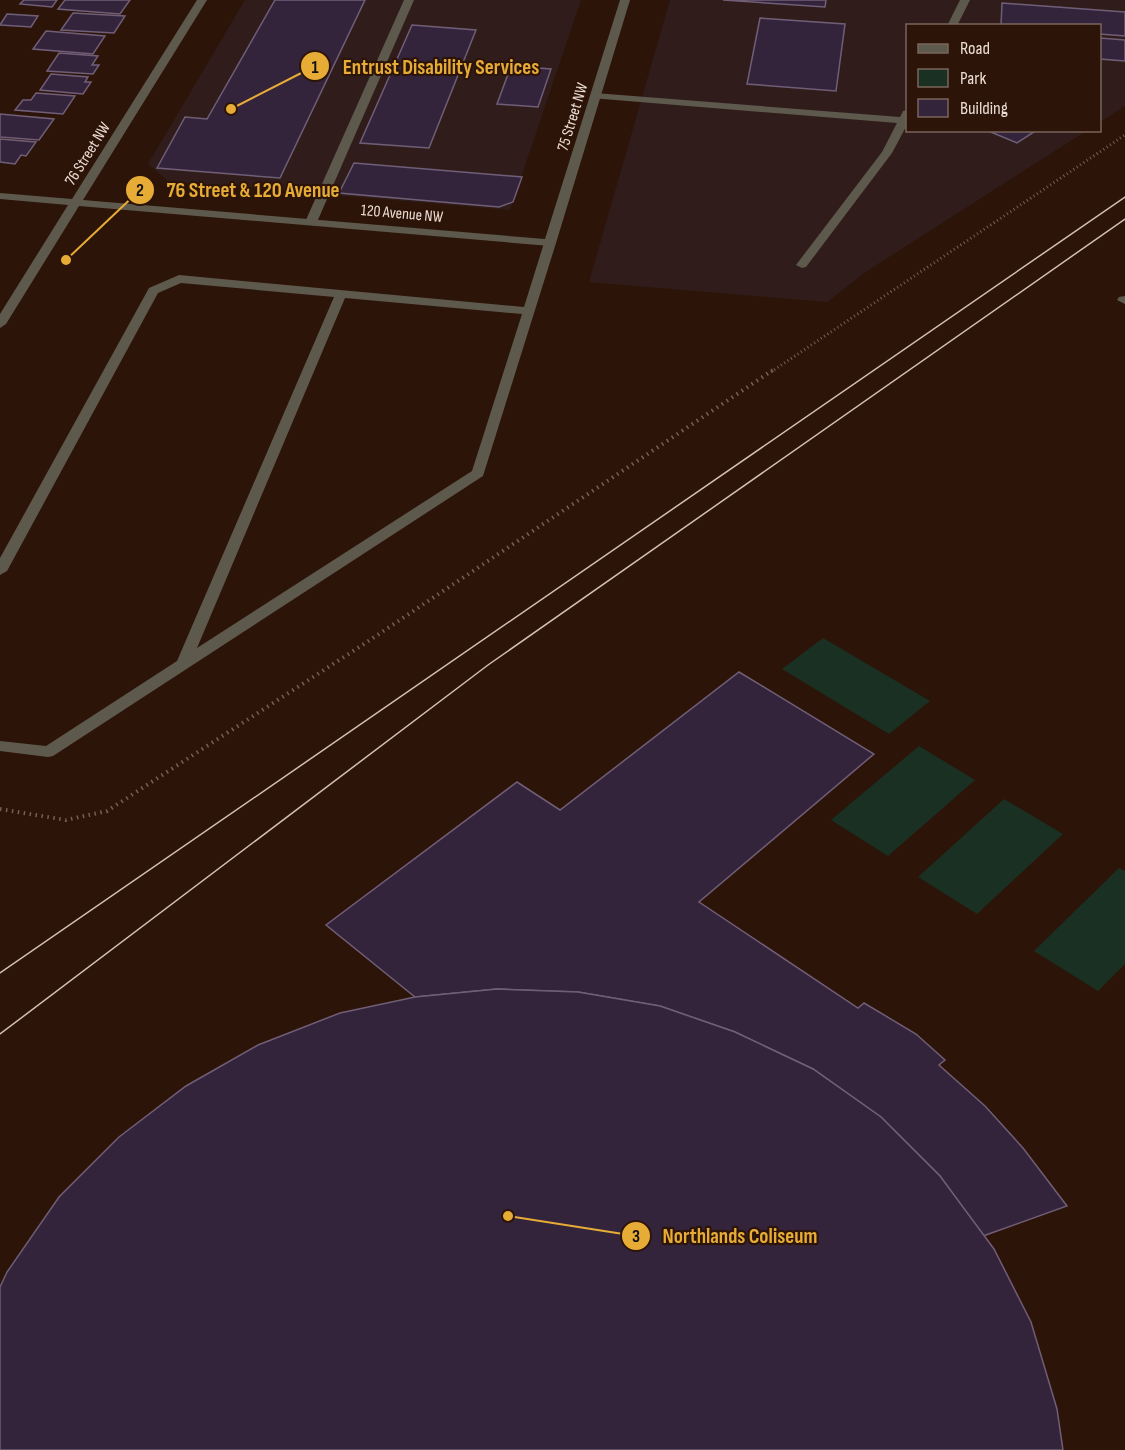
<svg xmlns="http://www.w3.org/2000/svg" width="1125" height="1450" font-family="'Sofia Sans Condensed',sans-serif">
	<rect width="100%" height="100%" fill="#2c1409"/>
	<!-- industrial -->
	<g fill="#301d1b">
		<path d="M245 0H581L510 210 168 181 148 164Z"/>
		<path d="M670 0H1125V106L1100 122V26H908V130L1086 131 867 271 827 302 589 282Z"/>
	</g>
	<!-- green -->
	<g fill="#193022">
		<path d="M823 638 930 701 889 734 782 669Z"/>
		<path d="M919 746 975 780 888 856 831 820Z"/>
		<path d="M1004 799 1063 834 977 914 918 877Z"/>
		<path d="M1119 868 1125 871V964L1098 991 1034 951Z"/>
	</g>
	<!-- building -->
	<g fill="#34243b" stroke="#705e77" stroke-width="1.5">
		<path d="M24 0H57L52 7 20 4Z"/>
		<path d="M65 0H130L120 14 58 9Z"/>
		<path d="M275 0H365L280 178 157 168 185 117 207 119Z"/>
		<path d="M723 0H826L825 7Z"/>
		<path d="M1002 3 1125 12V36L1100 34V26H1001Z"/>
		<path d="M73 13 125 16 114 33 61 30Z"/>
		<path d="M7 14 38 16 31 27 0 25Z"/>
		<path d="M760 18 845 24 836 91 747 84Z"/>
		<path d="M412 25 476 30 429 148 360 143Z"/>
		<path d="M46 31 105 36 93 54 33 49Z"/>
		<path d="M1100 38 1125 40V61L1100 59Z"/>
		<path d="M59 53 98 56 92 65H99L93 74 47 71Z"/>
		<path d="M511 66 551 69 538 107 497 104Z"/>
		<path d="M51 74 88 77 85 82H91L83 94 40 90Z"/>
		<path d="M36 93 75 96 63 114 15 110 23 100H31Z"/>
		<path d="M0 114 54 119 39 140 0 137Z"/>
		<path d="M986 130H1037L1017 143Z"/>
		<path d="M0 139 36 142 26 156 21 155 15 164 0 162Z"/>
		<path d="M354 163 522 177 513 202 499 207 339 193Z"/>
		<path d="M739 672 874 754 699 902 858 1008 864 1003 916 1034 945 1060 939 1065 985 1106 1023 1148 1067 1206 983 1236 940 1176 881 1117 813 1069 735 1032 660 1006 578 992 497 989 415 997 326 925 517 782 560 810Z"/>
		<path d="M497 989 578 992 660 1006 735 1032 813 1069 881 1117 940 1176 994 1249 1031 1322 1057 1409 1063 1450H0V1287L7 1272 59 1197 119 1137 186 1086 258 1045 340 1013 415 997Z"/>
	</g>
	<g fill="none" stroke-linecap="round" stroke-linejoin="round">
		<!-- path-far1 -->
		<path stroke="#766056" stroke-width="3" stroke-dasharray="1 3" stroke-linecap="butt" d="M771 372 1125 135"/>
		<!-- path -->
		<path stroke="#766056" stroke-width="4" stroke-dasharray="1.5 4.5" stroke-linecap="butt" d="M0 809 66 820 107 811 367 642 773 370"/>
		<!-- service -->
		<g fill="#5e594d" fill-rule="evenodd">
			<path d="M404 0H414L317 222 311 225 307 224 305 222Z"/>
			<path d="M960 0H970L957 26H947Z"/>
			<path d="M595 93 900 117 903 111 907 110 908 123 892 153 806 267 802 268 796 265 882 152 897 123 591 98V94Z"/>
			<path d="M550 240 556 243 483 476 53 756 48 757 0 751V741L46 746 177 661 334 297 181 283 158 293 7 571 0 575V558L149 288 179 275 524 307 544 243ZM345 298 522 314 472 471 197 648Z"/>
			<path d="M1125 296V304L1117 300 1119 297Z"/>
		</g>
		<!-- minor -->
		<path fill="#5e594d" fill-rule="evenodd" d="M197 0H207L83 200 545 239 620 0H630L556 243 550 246 79 206 6 324 0 328V314L68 205 0 199V193L72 199Z"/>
		<!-- tram -->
		<g stroke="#d2c0b7" stroke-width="1.5">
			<path d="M0 973 1125 197"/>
			<path d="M0 1034 488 665 1125 219"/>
		</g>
	</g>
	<g text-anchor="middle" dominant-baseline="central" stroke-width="4.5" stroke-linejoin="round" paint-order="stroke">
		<!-- far-street labels -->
		<g font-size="16" fill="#eeddd5" stroke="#2c1409">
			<text transform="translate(573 117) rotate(-73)">75 Street NW</text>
			<text transform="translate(88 154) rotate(-58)">76 Street NW</text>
			<text transform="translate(402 214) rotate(5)">120 Avenue NW</text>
		</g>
	</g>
	<!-- callouts -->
	<path fill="none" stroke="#e7ac36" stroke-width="2" d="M231 109L315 66M66 260L140 190M508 1216L636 1236"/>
	<g fill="#e7ac36" stroke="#2c1409" stroke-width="2">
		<circle cx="231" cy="109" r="6"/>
		<circle cx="66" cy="260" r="6"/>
		<circle cx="508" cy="1216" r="6"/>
		<circle cx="315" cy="66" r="15"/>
		<circle cx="140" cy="190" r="15"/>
		<circle cx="636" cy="1236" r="15"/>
	</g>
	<g font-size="18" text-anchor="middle" font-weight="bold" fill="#111">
		<text x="315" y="73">1</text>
		<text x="140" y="196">2</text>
		<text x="636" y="1242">3</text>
	</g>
	<g font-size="21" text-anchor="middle" font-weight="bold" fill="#e7ac36" stroke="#2c1409" stroke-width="4.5" stroke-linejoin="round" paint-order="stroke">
		<text x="441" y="74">Entrust Disability Services</text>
		<text x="253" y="197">76 Street &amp; 120 Avenue</text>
		<text x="740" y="1243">Northlands Coliseum</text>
	</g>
	<!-- legend -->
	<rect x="906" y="24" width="195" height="108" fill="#2c1409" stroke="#7a645b" stroke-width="1.5"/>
	<rect x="918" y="44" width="30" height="9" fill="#5e594d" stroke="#7a645b" stroke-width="1.5"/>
	<text x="960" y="54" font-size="18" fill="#eeddd5">Road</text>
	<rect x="918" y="69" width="30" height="18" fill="#193022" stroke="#7a645b" stroke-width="1.5"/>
	<text x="960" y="84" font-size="18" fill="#eeddd5">Park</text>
	<rect x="918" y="99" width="30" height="18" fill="#34243b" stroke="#7a645b" stroke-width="1.5"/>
	<text x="960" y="114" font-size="18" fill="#eeddd5">Building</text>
</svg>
